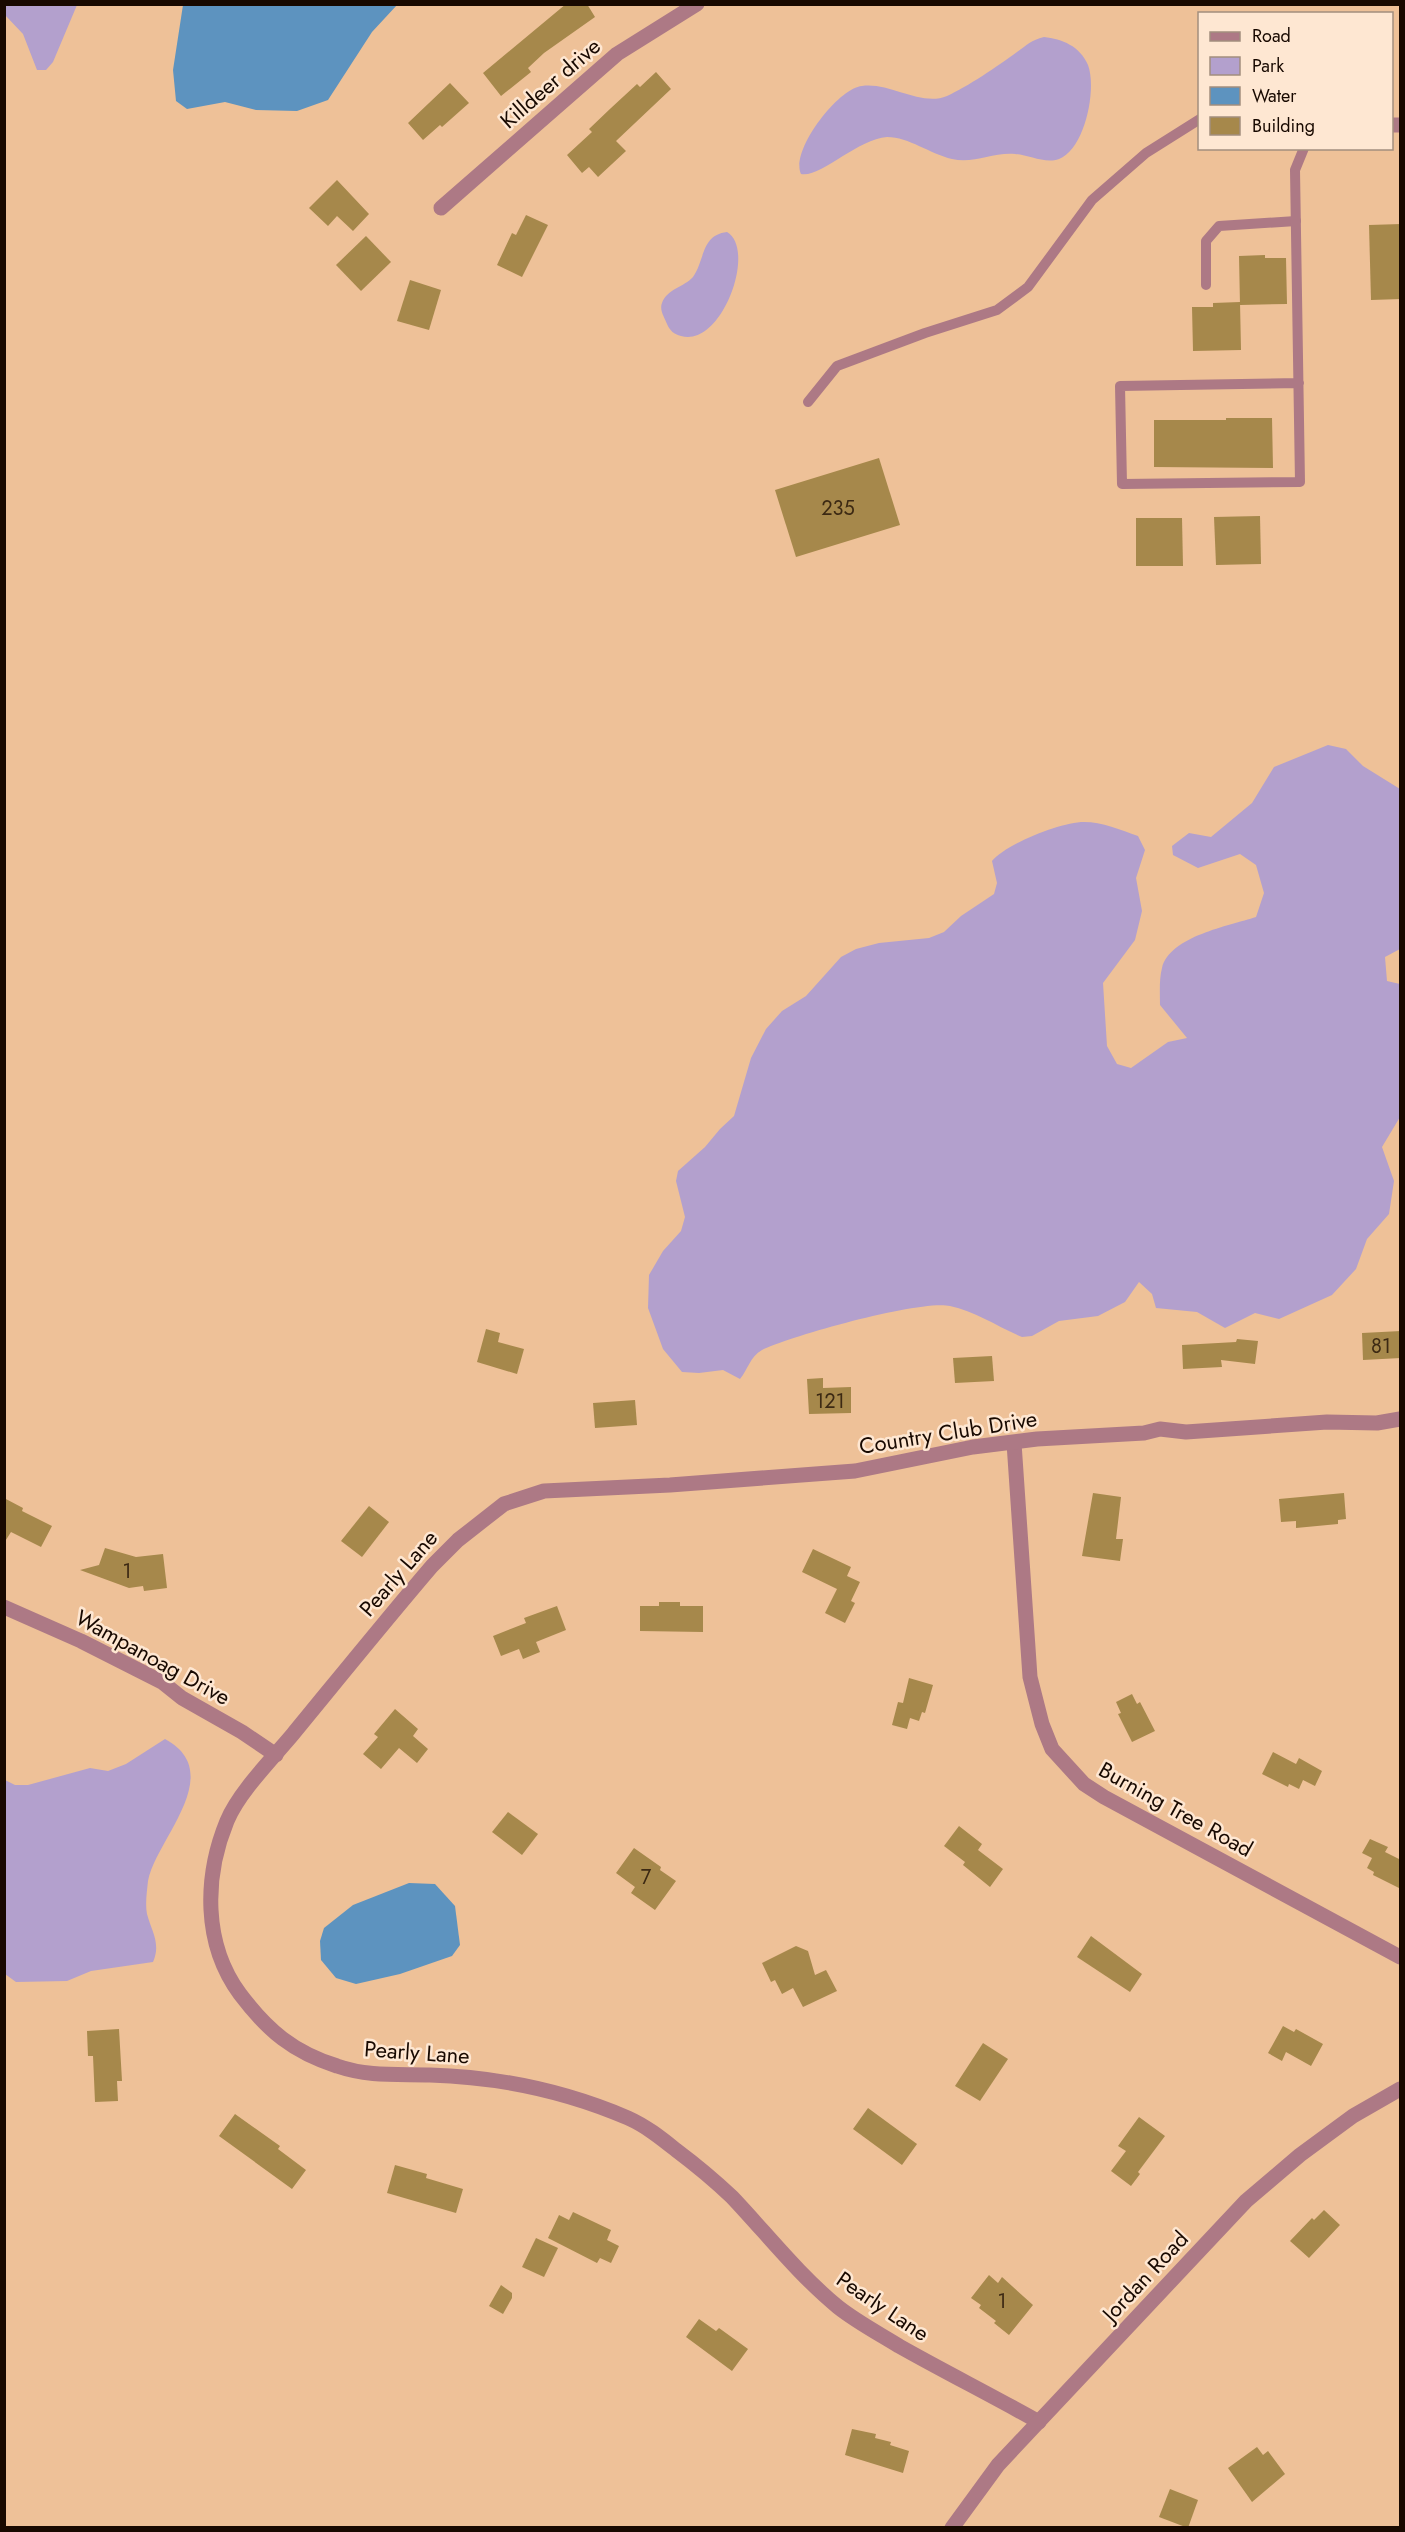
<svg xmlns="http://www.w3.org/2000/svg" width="1405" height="2532" font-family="Jost,sans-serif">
	<rect width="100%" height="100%" fill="#eec198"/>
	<!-- green -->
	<g fill="#b3a0cd">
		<path d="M4 5H77L53 62 46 70H37L23 34 5 15Z"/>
		<path d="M1044 37C1062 39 1080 46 1088 65 1097 89 1085 149 1059 159 1045 164 1029 155 1015 154 993 152 974 164 952 159 930 154 909 137 887 137 857 139 821 178 801 174 790 151 838 88 862 86 890 82 921 107 947 96 967 87 998 66 1017 52 1027 45 1031 40 1044 37Z"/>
		<path d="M727 232C757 249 722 348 681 336 674 334 670 331 667 324 665 318 659 310 662 303 667 289 684 287 693 277 705 260 701 235 727 232Z"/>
		<path d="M1328 745 1346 749 1363 766 1400 789V949L1385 957 1387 981 1400 984V1117L1382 1147 1394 1181 1389 1214 1367 1239 1356 1269 1332 1295 1279 1319 1255 1313 1225 1328 1197 1312 1156 1308 1152 1294 1139 1282 1125 1302 1098 1316 1059 1321 1032 1336 1022 1337C998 1327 975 1311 950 1306 922 1299 789 1336 762 1350 750 1357 748 1369 740 1379L723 1370 699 1373 682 1372 663 1349 648 1308 649 1275 663 1251 681 1231 685 1217 676 1181 678 1171 705 1147 720 1129 734 1116 751 1058 766 1029 782 1011 806 996 841 957 856 949 879 943 929 938 944 932 961 916 994 894 997 883 992 861C1006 844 1061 822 1084 822 1102 822 1121 830 1138 836L1145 850 1136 878 1142 911 1135 940 1103 983 1107 1046 1117 1064 1131 1068 1168 1042 1187 1038 1160 1005C1160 994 1159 979 1162 968 1170 936 1229 926 1256 917L1264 893 1256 865 1240 854 1198 868 1173 855 1172 846 1189 833 1211 837 1252 803 1274 767Z"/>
		<path d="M165 1739C228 1773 156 1839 148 1881 147 1891 145 1904 147 1914 152 1932 161 1944 153 1962L91 1971 67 1981 16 1982 5 1974V1780L15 1785H28L90 1768 108 1771 126 1764Z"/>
	</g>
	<!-- water -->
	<g fill="#5d93bf">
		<path d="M183 5V4L397 5 372 32 328 100 297 111 256 110 225 102 187 109 176 101 173 70Z"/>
		<path d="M409 1883 435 1884 455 1906 460 1945 452 1956 400 1974 356 1984 336 1978 321 1960 320 1941 324 1928 353 1905Z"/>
	</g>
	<!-- building -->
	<g fill="#a6884b">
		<path d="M566 4H587L595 17 544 53 528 68 531 72 501 96 483 73Z"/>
		<path d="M656 72 671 89 616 141 626 151 598 177 589 167 582 173 567 155 592 132 589 129 611 108 637 84 640 87Z"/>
		<path d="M450 83 469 103 442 127 440 125 423 140 408 123Z"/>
		<path d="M337 180 369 214 353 231 337 216 328 226 309 208Z"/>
		<path d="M526 215 548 225 522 277 497 265 512 233 516 235Z"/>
		<path d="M1401 224V299L1371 300 1369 225Z"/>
		<path d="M366 236 391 262 361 291 336 265Z"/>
		<path d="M1265 255V258H1286L1287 304 1240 305 1239 256Z"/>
		<path d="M410 280 441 290 429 330 397 321Z"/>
		<path d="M1240 302 1241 350 1193 351 1192 307H1213V303Z"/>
		<path d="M1226 418H1272L1273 468 1154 467V420H1226Z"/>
		<path d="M879 458 900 525 796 557 775 490Z"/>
		<path d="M1260 516 1261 564 1216 565 1214 517Z"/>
		<path d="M1136 518H1182L1183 566H1136Z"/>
		<path d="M486 1329 500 1333 498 1342 524 1349 517 1374 477 1362Z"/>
		<path d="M1401 1331V1358L1363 1360 1362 1333Z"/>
		<path d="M1237 1339 1258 1341 1255 1364 1221 1360 1222 1367 1183 1369 1182 1345 1236 1342Z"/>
		<path d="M992 1356 994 1381 955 1383 953 1358Z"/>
		<path d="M823 1378V1388L851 1387V1413L809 1414 807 1379Z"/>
		<path d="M635 1400 637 1425 595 1428 593 1403Z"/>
		<path d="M1093 1493 1121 1497 1116 1539H1123L1120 1561 1082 1556Z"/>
		<path d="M1344 1493 1346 1519 1338 1520V1524L1296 1528V1521L1281 1522 1279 1499Z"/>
		<path d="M4 1498 23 1508 22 1511 52 1526 41 1547 11 1532 4 1543Z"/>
		<path d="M369 1506 389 1522 362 1557 341 1541Z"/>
		<path d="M105 1548 136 1557 163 1554 167 1588 144 1591 143 1586 129 1588 80 1570 99 1565Z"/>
		<path d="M813 1549 851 1567 847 1576 860 1582 851 1601 855 1603 845 1623 825 1613 837 1589 802 1572Z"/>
		<path d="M659 1602H680V1606H703V1632L640 1631V1606H659Z"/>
		<path d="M557 1606 566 1630 536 1642 540 1652 523 1659 519 1649 501 1656 493 1636 526 1623 524 1618Z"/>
		<path d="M909 1678 933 1685 925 1713 922 1712 919 1721 910 1718 907 1729 892 1725 898 1702 903 1703Z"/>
		<path d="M1132 1694 1137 1704 1140 1702 1155 1731 1132 1742 1118 1714 1121 1713 1116 1702Z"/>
		<path d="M395 1709 418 1729 413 1736 428 1749 417 1763 399 1748 381 1769 363 1754 378 1737 374 1734Z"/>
		<path d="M1273 1752 1296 1764 1299 1758 1322 1771 1315 1786 1303 1780 1299 1789 1289 1784 1288 1787 1262 1774Z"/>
		<path d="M508 1812 538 1834 522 1855 492 1832Z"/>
		<path d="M959 1826 982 1844 978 1850 1003 1869 990 1887 963 1865 965 1862 944 1846Z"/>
		<path d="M1370 1839 1388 1847 1385 1852 1401 1860V1889L1373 1875 1374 1872 1367 1868 1372 1858 1362 1853Z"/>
		<path d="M634 1848 661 1867 660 1870 676 1881 655 1910 631 1893 635 1887 616 1873Z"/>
		<path d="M1091 1936 1142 1974 1130 1992 1077 1957Z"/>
		<path d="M796 1946 808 1951 815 1975 826 1970 837 1991 803 2007 793 1988 782 1994 775 1980 771 1982 762 1963Z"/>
		<path d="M1283 2026 1294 2032 1296 2029 1323 2044 1311 2066 1286 2052 1282 2061 1268 2053Z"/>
		<path d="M119 2029 122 2081H117L118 2101 95 2102 93 2056H88L87 2031Z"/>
		<path d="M983 2043 1008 2059 980 2101 955 2086Z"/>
		<path d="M868 2108 917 2144 902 2165 853 2129Z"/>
		<path d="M235 2114 280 2146 278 2149 306 2170 292 2189 219 2136Z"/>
		<path d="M1139 2117 1165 2136 1138 2172 1140 2174 1131 2186 1111 2171 1126 2151 1118 2146Z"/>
		<path d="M395 2165 427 2174 426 2178 463 2189 456 2213 387 2193Z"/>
		<path d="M1324 2210 1340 2225 1309 2258 1290 2241 1312 2218 1314 2220Z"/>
		<path d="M573 2212 611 2230 607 2240 619 2246 611 2263 600 2258 597 2263 548 2238 559 2215 569 2220Z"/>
		<path d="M536 2238 558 2248 544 2277 522 2267Z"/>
		<path d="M989 2275 998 2283 1002 2277 1033 2305 1009 2335 994 2323 996 2321 979 2308 981 2305 971 2298Z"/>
		<path d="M501 2285 512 2293V2298L503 2314 489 2306Z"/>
		<path d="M699 2319 716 2331 719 2328 748 2349 732 2371 686 2337Z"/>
		<path d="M852 2429 876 2434 875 2438 891 2442 890 2445 909 2451 903 2473 845 2455Z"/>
		<path d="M1257 2447 1263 2455 1268 2451 1285 2474 1252 2502 1228 2468Z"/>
		<path d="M1170 2489 1198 2500 1188 2528 1159 2517Z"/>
	</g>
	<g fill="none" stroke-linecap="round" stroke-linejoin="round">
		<!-- service -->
		<g stroke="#ad7985" stroke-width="10">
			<path d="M1206 285V241L1219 226 1296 221"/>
			<path d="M1299 383 1120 386 1122 484 1300 482 1295 170 1304 148"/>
			<path d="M808 402 837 366 925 333 997 310 1028 287 1092 200 1146 153 1200 119"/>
		</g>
		<!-- minor -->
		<g stroke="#ad7985" stroke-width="15">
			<path d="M1392 125H1400"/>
			<path d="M441 208 617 54 697 4"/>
			<path d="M1014 1443 1030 1677 1042 1724 1052 1749 1084 1784 1104 1797 1400 1957"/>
			<path d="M4 1607 81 1641 162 1682 182 1698 242 1732 276 1755"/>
			<path d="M1039 2422C993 2396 945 2372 899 2346 878 2333 857 2322 838 2307 798 2274 767 2234 732 2197 714 2180 696 2165 676 2150 661 2138 646 2126 628 2118 565 2091 498 2077 430 2075 397 2074 369 2077 337 2066 293 2052 268 2031 240 1994 203 1944 204 1877 227 1821 239 1792 273 1758 293 1734 339 1678 385 1621 432 1566L458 1540 504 1504 544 1491 670 1485 855 1471 973 1447 1037 1439 1144 1433 1160 1429 1186 1432 1327 1422 1377 1423 1400 1419"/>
			<path d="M952 2528 998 2465 1246 2201 1300 2155 1353 2116 1400 2089"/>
		</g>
	</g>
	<g text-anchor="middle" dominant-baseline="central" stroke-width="5" stroke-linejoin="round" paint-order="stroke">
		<!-- number labels -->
		<g font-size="20" fill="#3c2913">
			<text x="838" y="508">235</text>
			<text x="1381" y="1346">81</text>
			<text x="830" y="1401">121</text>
			<text x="127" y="1571">1</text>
			<text x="646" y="1877">7</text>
			<text x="1002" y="2301">1</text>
		</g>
		<!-- street labels -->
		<g font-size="22" fill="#180900" stroke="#fee7d2">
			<text transform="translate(550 83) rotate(-41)">Killdeer drive</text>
			<text transform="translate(948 1432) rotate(-9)">Country Club Drive</text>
			<text transform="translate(398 1573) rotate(-49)">Pearly Lane</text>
			<text transform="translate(153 1657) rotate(29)">Wampanoag Drive</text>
			<text transform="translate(1176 1809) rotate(29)">Burning Tree Road</text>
			<text transform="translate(417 2052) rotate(4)">Pearly Lane</text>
			<text transform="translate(1145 2276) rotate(-47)">Jordan Road</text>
			<text transform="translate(883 2306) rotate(34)">Pearly Lane</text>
		</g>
	</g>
	<!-- border -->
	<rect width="1405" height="2532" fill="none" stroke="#180900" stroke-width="12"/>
	<!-- legend -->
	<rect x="1198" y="12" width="195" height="138" fill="#fee7d2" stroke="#a28e7e" stroke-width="1.5"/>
	<rect x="1210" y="32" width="30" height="9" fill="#ad7985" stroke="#a28e7e" stroke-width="1.5"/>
	<text x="1252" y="42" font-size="18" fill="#180900">Road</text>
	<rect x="1210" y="57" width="30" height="18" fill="#b3a0cd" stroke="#a28e7e" stroke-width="1.5"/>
	<text x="1252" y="72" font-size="18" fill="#180900">Park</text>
	<rect x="1210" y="87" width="30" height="18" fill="#5d93bf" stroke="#a28e7e" stroke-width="1.5"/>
	<text x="1252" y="102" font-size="18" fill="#180900">Water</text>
	<rect x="1210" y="117" width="30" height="18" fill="#a6884b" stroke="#a28e7e" stroke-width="1.5"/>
	<text x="1252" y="132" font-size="18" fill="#180900">Building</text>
</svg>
